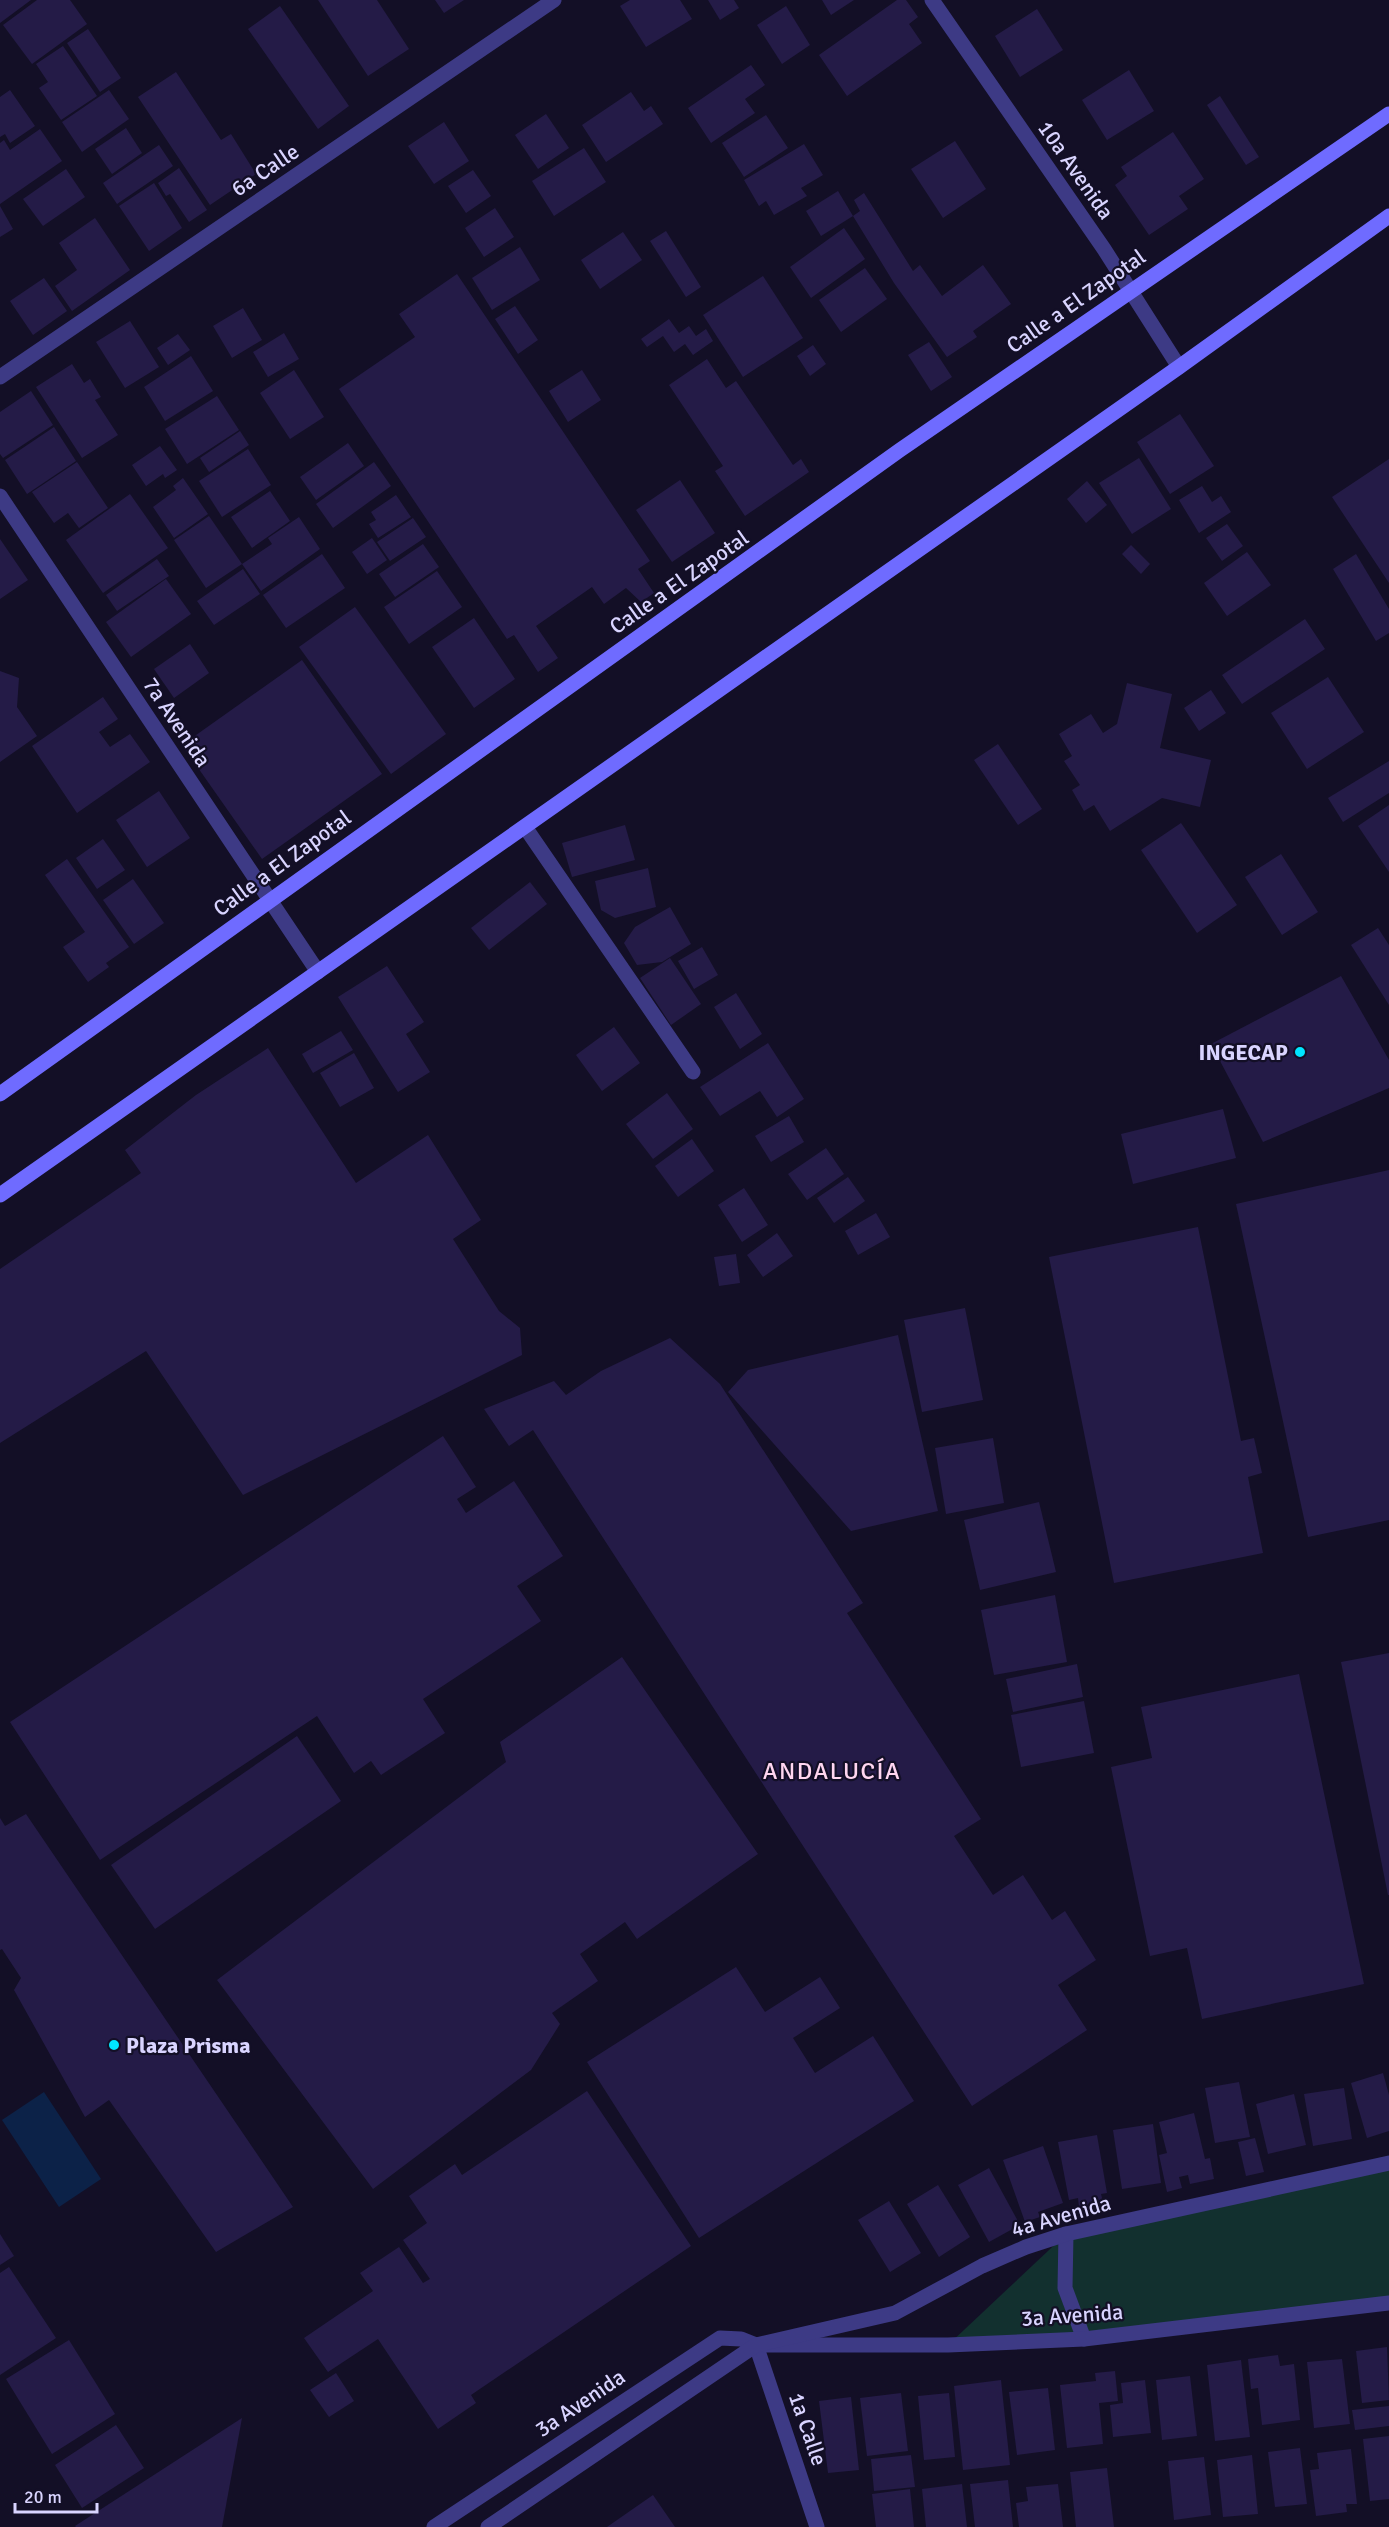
<svg xmlns="http://www.w3.org/2000/svg" width="1389" height="2527" font-family="Signika,sans-serif">
	<rect width="100%" height="100%" fill="#130f26"/>
	<!-- green -->
	<path fill="#12302f" d="M1389 2165V2303L948 2345 1066 2234Z"/>
	<!-- water -->
	<path fill="#0c2248" d="M44 2092 101 2179 59 2207 2 2120Z"/>
	<!-- building -->
	<g fill="#241b47">
		<path d="M0 0H31L0 23Z"/>
		<path d="M37 0H70L87 24 32 64 3 25Z"/>
		<path d="M318 0H377L409 49 368 76Z"/>
		<path d="M435 0H464L444 13Z"/>
		<path d="M630 0H680L692 19 646 47 620 6Z"/>
		<path d="M708 0H734L739 8 720 20Z"/>
		<path d="M822 0H854L831 15Z"/>
		<path d="M897 0H906L918 17 909 24 922 43 847 96 819 55Z"/>
		<path d="M280 6 349 106 318 129 248 29Z"/>
		<path d="M786 6 810 45 782 64 757 25Z"/>
		<path d="M1037 9 1063 50 1020 77 995 36Z"/>
		<path d="M88 29 121 78 100 92 67 43Z"/>
		<path d="M63 46 97 96 61 120 39 88 48 82 36 64Z"/>
		<path d="M751 65 765 85 745 99 755 113 711 143 688 108Z"/>
		<path d="M1129 70 1154 111 1107 140 1082 100Z"/>
		<path d="M176 72 221 140 231 134 256 174 210 205 138 97Z"/>
		<path d="M10 90 35 126 10 143 5 134 0 137V97Z"/>
		<path d="M109 90 129 119 82 152 62 122Z"/>
		<path d="M631 92 644 111 651 106 663 124 606 162 582 125Z"/>
		<path d="M1220 96 1259 157 1246 165 1207 105Z"/>
		<path d="M546 114 569 148 538 169 515 135Z"/>
		<path d="M766 115 788 148 744 177 722 143Z"/>
		<path d="M444 122 469 161 434 184 408 146Z"/>
		<path d="M126 128 142 153 112 174 95 149Z"/>
		<path d="M40 129 62 161 0 204V143L4 140 10 150Z"/>
		<path d="M1173 132 1204 179 1179 196 1188 209 1149 235 1115 185 1127 176 1121 167Z"/>
		<path d="M955 141 986 189 943 218 911 169Z"/>
		<path d="M804 144 823 175 801 188 807 196 774 215 766 201 759 206 744 180Z"/>
		<path d="M159 145 173 166 117 204 103 183Z"/>
		<path d="M584 148 606 182 554 216 532 181Z"/>
		<path d="M179 168 207 210 189 222 170 194 166 196 158 183Z"/>
		<path d="M66 169 85 197 43 226 23 199Z"/>
		<path d="M473 170 491 196 466 213 448 186Z"/>
		<path d="M154 183 182 228 149 251 119 206Z"/>
		<path d="M838 191 853 216 821 236 806 211Z"/>
		<path d="M864 193 913 271 920 265 942 296 983 265 1011 304 973 331 977 337 947 357 894 283 853 216 860 211 854 200Z"/>
		<path d="M0 206 13 229 0 237Z"/>
		<path d="M495 208 514 237 484 257 465 228Z"/>
		<path d="M95 218 130 270 72 311 55 286 77 270 59 243Z"/>
		<path d="M844 228 865 259 811 298 790 267Z"/>
		<path d="M666 231 701 287 686 297 650 241Z"/>
		<path d="M623 232 642 260 600 289 581 260Z"/>
		<path d="M520 247 540 280 492 310 472 278Z"/>
		<path d="M865 268 887 299 841 332 819 300Z"/>
		<path d="M457 274 650 561 638 569 654 593 641 602 626 588 604 604 592 587 536 626 558 658 538 672 514 635 507 639 339 389 415 337 399 314Z"/>
		<path d="M763 276 803 338 743 377 703 315Z"/>
		<path d="M44 278 67 311 33 335 10 301Z"/>
		<path d="M515 306 538 340 518 354 495 319Z"/>
		<path d="M243 308 262 340 232 358 213 326Z"/>
		<path d="M669 319 679 333 689 326 696 336 706 329 713 341 693 355 685 344 674 352 663 336 647 347 641 339Z"/>
		<path d="M130 321 159 367 125 388 96 342Z"/>
		<path d="M284 333 299 359 268 377 253 352Z"/>
		<path d="M178 334 190 350 168 365 157 348Z"/>
		<path d="M929 342 952 377 931 391 908 355Z"/>
		<path d="M813 345 826 364 810 376 797 356Z"/>
		<path d="M191 356 213 391 165 421 144 387Z"/>
		<path d="M707 359 726 388 736 381 793 465 801 459 809 472 745 516 715 471 723 466 669 385Z"/>
		<path d="M72 364 84 383 90 379 101 397 95 400 118 435 82 458 36 387Z"/>
		<path d="M294 370 324 417 290 439 260 393Z"/>
		<path d="M582 370 601 400 568 422 549 391Z"/>
		<path d="M31 391 53 425 3 458 0 454V412Z"/>
		<path d="M217 396 239 430 187 464 165 429Z"/>
		<path d="M1180 414 1214 466 1170 494 1137 442Z"/>
		<path d="M54 427 76 461 27 494 5 460Z"/>
		<path d="M240 431 249 445 209 472 200 458Z"/>
		<path d="M348 443 364 466 316 500 300 477Z"/>
		<path d="M160 446 177 470 165 478 163 474 146 486 132 465Z"/>
		<path d="M248 449 271 485 222 517 199 481Z"/>
		<path d="M1139 458 1171 509 1132 534 1099 483Z"/>
		<path d="M1389 459V583L1332 497Z"/>
		<path d="M77 462 108 508 79 528 68 513 54 523 32 492Z"/>
		<path d="M374 462 391 486 333 528 316 504Z"/>
		<path d="M183 478 208 514 174 538 153 507 176 490 173 486Z"/>
		<path d="M680 480 715 533 672 562 636 510Z"/>
		<path d="M1087 481 1107 505 1086 523 1067 499Z"/>
		<path d="M1202 486 1212 502 1221 496 1231 512 1199 533 1179 500Z"/>
		<path d="M270 491 290 521 252 548 231 517Z"/>
		<path d="M130 494 168 548 103 593 66 540Z"/>
		<path d="M396 495 411 517 378 538 369 524 376 520 371 512Z"/>
		<path d="M209 516 242 564 206 588 174 540Z"/>
		<path d="M299 517 320 549 261 591 242 564 272 544 268 538Z"/>
		<path d="M413 518 426 537 390 561 377 542Z"/>
		<path d="M1227 524 1243 546 1222 561 1206 538Z"/>
		<path d="M372 538 387 560 367 574 352 552Z"/>
		<path d="M0 539 28 580 0 599Z"/>
		<path d="M423 544 439 567 395 597 379 574Z"/>
		<path d="M1131 545 1150 564 1141 574 1122 554Z"/>
		<path d="M1247 552 1271 585 1227 616 1204 583Z"/>
		<path d="M322 554 345 588 286 628 263 595Z"/>
		<path d="M1356 554 1389 609V633L1376 641 1333 569Z"/>
		<path d="M157 559 169 576 117 611 106 595Z"/>
		<path d="M243 569 260 594 214 625 197 601Z"/>
		<path d="M437 571 462 607 409 644 384 607Z"/>
		<path d="M166 579 191 614 131 657 106 622Z"/>
		<path d="M355 607 446 734 391 774 299 647Z"/>
		<path d="M474 618 515 679 474 708 432 647Z"/>
		<path d="M1305 619 1325 649 1242 704 1222 675Z"/>
		<path d="M190 644 209 673 174 698 154 669Z"/>
		<path d="M302 660 382 774 262 859 182 745Z"/>
		<path d="M0 671 19 678 17 707 37 736 0 762Z"/>
		<path d="M1328 677 1364 732 1307 769 1271 713Z"/>
		<path d="M1127 683 1172 694 1160 748 1211 760 1200 807 1162 798 1110 831 1094 805 1084 811 1072 790 1080 785 1064 761 1072 756 1059 734 1091 714 1103 733 1117 724Z"/>
		<path d="M1211 690 1226 713 1199 731 1184 708Z"/>
		<path d="M103 697 118 719 99 732 110 747 130 734 150 762 77 813 32 746Z"/>
		<path d="M998 744 1042 809 1018 825 974 760Z"/>
		<path d="M1389 761V793L1343 822 1328 798Z"/>
		<path d="M159 791 190 838 147 867 116 820Z"/>
		<path d="M1389 805V872L1358 826Z"/>
		<path d="M1181 823 1237 905 1197 933 1141 850Z"/>
		<path d="M625 825 635 860 572 877 562 843Z"/>
		<path d="M103 839 125 870 97 889 76 858Z"/>
		<path d="M1281 854 1318 912 1282 935 1245 877Z"/>
		<path d="M67 859 129 947 106 963 109 967 88 982 63 947 85 932 45 875Z"/>
		<path d="M648 868 656 907 615 918 601 910 595 881Z"/>
		<path d="M133 879 164 923 134 944 103 900Z"/>
		<path d="M530 882 547 904 489 950 471 928Z"/>
		<path d="M670 907 691 944 662 962 637 965 624 943 635 927Z"/>
		<path d="M1378 928 1389 945V1005L1351 945Z"/>
		<path d="M702 947 718 975 694 989 678 961Z"/>
		<path d="M670 958 701 1004 671 1025 640 978Z"/>
		<path d="M387 966 424 1022 406 1034 430 1072 398 1092 338 997Z"/>
		<path d="M1341 976 1389 1060V1088L1263 1142 1211 1044Z"/>
		<path d="M736 993 762 1034 740 1049 714 1007Z"/>
		<path d="M614 1027 640 1063 602 1091 576 1055Z"/>
		<path d="M341 1031 353 1050 313 1073 302 1054Z"/>
		<path d="M768 1043 804 1099 777 1117 760 1091 720 1116 700 1087Z"/>
		<path d="M268 1048 356 1183 428 1135 481 1220 453 1239 499 1311 520 1328 522 1355 243 1495 146 1351 0 1443V1269L141 1173 125 1150 196 1095Z"/>
		<path d="M354 1053 374 1088 340 1107 320 1073Z"/>
		<path d="M667 1093 693 1129 653 1159 626 1124Z"/>
		<path d="M1223 1109 1236 1158 1133 1184 1121 1134Z"/>
		<path d="M789 1116 804 1142 771 1162 755 1136Z"/>
		<path d="M692 1139 714 1171 678 1197 655 1166Z"/>
		<path d="M826 1148 844 1174 807 1200 788 1174Z"/>
		<path d="M1389 1170V1520L1308 1537 1236 1204Z"/>
		<path d="M848 1177 865 1201 834 1223 817 1198Z"/>
		<path d="M744 1188 768 1225 742 1242 718 1205Z"/>
		<path d="M876 1213 890 1237 858 1255 845 1231Z"/>
		<path d="M1198 1227 1241 1441 1254 1438 1262 1473 1248 1477 1263 1553 1114 1583 1049 1257Z"/>
		<path d="M777 1233 793 1256 763 1277 747 1255Z"/>
		<path d="M736 1254 740 1283 719 1286 714 1257Z"/>
		<path d="M965 1308 983 1400 922 1412 904 1320Z"/>
		<path d="M898 1335 938 1511 851 1531 728 1392 748 1370Z"/>
		<path d="M670 1338 720 1384 863 1603 847 1613 981 1819 954 1836 993 1895 1023 1875 1052 1920 1065 1911 1096 1960 1058 1985 1087 2030 972 2106 533 1430 509 1446 484 1409 554 1381 566 1395 601 1371Z"/>
		<path d="M443 1436 476 1487 457 1499 466 1513 514 1481 563 1556 517 1586 541 1621 423 1699 445 1733 381 1775 371 1761 354 1773 317 1716 100 1860 10 1722Z"/>
		<path d="M993 1438 1004 1503 946 1514 935 1448Z"/>
		<path d="M1039 1502 1056 1572 980 1590 964 1520Z"/>
		<path d="M1055 1595 1067 1662 994 1675 981 1610Z"/>
		<path d="M1389 1653V1895H1388L1341 1662Z"/>
		<path d="M622 1657 758 1854 637 1939 625 1922 580 1954 598 1981 552 2013 560 2024 531 2070 373 2189 217 1980 506 1762 500 1742Z"/>
		<path d="M1077 1664 1083 1697 1013 1712 1006 1679Z"/>
		<path d="M1299 1674 1364 1984 1202 2019 1187 1948 1150 1956 1111 1767 1152 1758 1141 1707Z"/>
		<path d="M1084 1701 1094 1753 1021 1767 1011 1715Z"/>
		<path d="M297 1736 341 1801 155 1929 111 1865Z"/>
		<path d="M26 1814 293 2207 216 2252 109 2100 85 2117 14 1990 21 1978 2 1949 0 1950V1818L5 1826Z"/>
		<path d="M736 1967 765 2012 820 1977 840 2008 793 2038 815 2073 873 2036 914 2101 699 2238 587 2062Z"/>
		<path d="M1383 2073 1389 2095V2131L1367 2138 1351 2083Z"/>
		<path d="M1239 2082 1250 2137 1215 2143 1205 2088Z"/>
		<path d="M1344 2088 1352 2139 1313 2146 1304 2094Z"/>
		<path d="M587 2091 691 2246 471 2395 476 2403 438 2429 378 2339 328 2372 304 2338 373 2291 360 2273 399 2247 423 2283 430 2279 403 2240 427 2223 409 2196 455 2164 462 2175Z"/>
		<path d="M1294 2094 1306 2145 1268 2154 1256 2104Z"/>
		<path d="M1194 2113 1205 2159 1210 2158 1214 2179 1190 2184 1188 2175 1179 2177 1182 2188 1167 2192 1159 2155 1167 2153 1159 2122Z"/>
		<path d="M1153 2124 1161 2183 1122 2189 1113 2130Z"/>
		<path d="M1097 2135 1107 2193 1101 2194 1103 2202 1079 2207 1078 2198 1069 2200 1058 2142Z"/>
		<path d="M1255 2138 1264 2172 1246 2176 1238 2142Z"/>
		<path d="M1043 2146 1063 2203 1038 2212 1040 2217 1025 2222 1003 2160Z"/>
		<path d="M989 2168 1020 2225 989 2242 958 2185Z"/>
		<path d="M938 2185 970 2237 939 2257 907 2204Z"/>
		<path d="M889 2201 921 2253 890 2272 858 2220Z"/>
		<path d="M0 2234 14 2256 0 2265Z"/>
		<path d="M9 2267 56 2338 0 2375V2273Z"/>
		<path d="M69 2340 115 2414 52 2454 6 2379Z"/>
		<path d="M1387 2347 1389 2400 1362 2403 1356 2351Z"/>
		<path d="M1278 2355 1280 2366 1294 2364 1300 2420 1262 2425 1258 2388 1251 2389 1248 2359Z"/>
		<path d="M1342 2359 1350 2424 1314 2428 1307 2362Z"/>
		<path d="M1241 2360 1250 2437 1215 2441 1207 2365Z"/>
		<path d="M1115 2371 1118 2401 1099 2403 1103 2444 1067 2448 1060 2385 1096 2381 1095 2373Z"/>
		<path d="M336 2373 354 2401 329 2417 310 2390Z"/>
		<path d="M1190 2376 1197 2436 1162 2440 1156 2380Z"/>
		<path d="M1001 2380 1010 2465 963 2470 954 2386Z"/>
		<path d="M1145 2380 1151 2433 1113 2437 1110 2405 1123 2403 1121 2383Z"/>
		<path d="M1048 2388 1055 2450 1017 2455 1009 2392Z"/>
		<path d="M901 2393 908 2451 867 2456 860 2398Z"/>
		<path d="M949 2393 955 2457 924 2460 918 2396Z"/>
		<path d="M851 2397 859 2470 828 2473 819 2401Z"/>
		<path d="M1389 2406V2426L1355 2430 1352 2410Z"/>
		<path d="M242 2418 222 2527H76L75 2526Z"/>
		<path d="M116 2425 144 2468 82 2508 55 2465Z"/>
		<path d="M1389 2436V2499L1370 2501 1363 2439Z"/>
		<path d="M1300 2448 1307 2504 1275 2507 1268 2452Z"/>
		<path d="M1351 2449 1357 2504H1346L1347 2512 1316 2516 1310 2470 1319 2469 1317 2453Z"/>
		<path d="M911 2455 915 2487 874 2491 871 2459Z"/>
		<path d="M1252 2455 1258 2514 1223 2517 1217 2460Z"/>
		<path d="M1204 2457 1211 2515 1174 2520 1168 2461Z"/>
		<path d="M1107 2468 1114 2527H1076L1070 2472Z"/>
		<path d="M1008 2480 1013 2527H975L970 2484Z"/>
		<path d="M962 2484 967 2527H926L922 2489Z"/>
		<path d="M1058 2484 1063 2527H1019L1016 2503 1028 2501 1026 2487Z"/>
		<path d="M910 2489 914 2527H876L872 2494Z"/>
		<path d="M653 2495 675 2527H607Z"/>
	</g>
	<g fill="none" stroke-linecap="round" stroke-linejoin="round">
		<!-- street -->
		<g stroke="#3d3a85" stroke-width="15">
			<path d="M932 0 1104 249 1179 367"/>
			<path d="M0 377 554 0"/>
			<path d="M0 496 318 972"/>
			<path d="M525 827 693 1072"/>
			<path d="M1066 2234 1065 2288 1084 2339"/>
			<path d="M756 2345 817 2527"/>
			<path d="M434 2527 720 2338 741 2339 756 2345H948L1084 2339 1389 2303"/>
			<path d="M488 2527 756 2345 895 2313 982 2266 1026 2247 1066 2234 1389 2163"/>
		</g>
		<!-- secondary -->
		<g stroke="#6f6bff" stroke-width="15">
			<path d="M0 1094 900 450 1389 114"/>
			<path d="M0 1195 1179 367 1389 216"/>
		</g>
	</g>
	<!-- markers -->
	<g fill="#00e5ff" stroke="#130f26" stroke-width="2">
		<circle cx="1300" cy="1052" r="6"/>
		<circle cx="114" cy="2045" r="6"/>
	</g>
	<g text-anchor="middle" dominant-baseline="central" stroke-width="4.5" stroke-linejoin="round" paint-order="stroke">
		<!-- street labels -->
		<g font-size="22" fill="#d9d4ff" stroke="#130f26">
			<text transform="translate(265 170) rotate(-34)">6a Calle</text>
			<text transform="translate(1076 170) rotate(55)">10a Avenida</text>
			<text transform="translate(1076 301) rotate(-35)">Calle a El Zapotal</text>
			<text transform="translate(679 582) rotate(-35)">Calle a El Zapotal</text>
			<text transform="translate(177 722) rotate(56)">7a Avenida</text>
			<text transform="translate(282 863) rotate(-36)">Calle a El Zapotal</text>
			<text transform="translate(1061 2216) rotate(-16)">4a Avenida</text>
			<text transform="translate(1072 2315) rotate(-4)">3a Avenida</text>
			<text transform="translate(580 2403) rotate(-34)">3a Avenida</text>
			<text transform="translate(808 2429) rotate(71)">1a Calle</text>
		</g>
		<!-- poi labels -->
		<g font-size="22" font-weight="bold" fill="#d9d4ff" stroke="#130f26" text-anchor="end">
			<text x="1288" y="1052">INGECAP</text>
			<text x="126" y="2045" text-anchor="start">Plaza Prisma</text>
		</g>
		<!-- neighbourhood labels -->
		<g font-size="24" letter-spacing="1.5" fill="#ffd6f0" stroke="#130f26">
			<text x="832" y="1771">ANDALUCÍA</text>
		</g>
	</g>
	<!-- scale -->
	<path d="M15 2503v9h82v-9" fill="none" stroke="#d9d4ff" stroke-width="3"/>
	<text x="24" y="2503" font-size="18" fill="#d9d4ff" stroke="#130f26" stroke-width="4.5" paint-order="stroke">20 m</text>
</svg>
